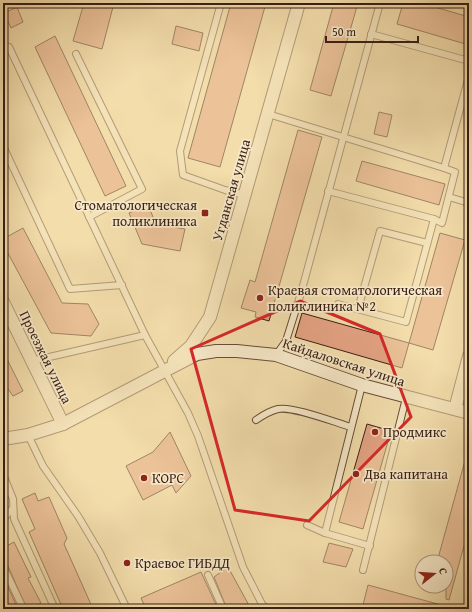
<svg xmlns="http://www.w3.org/2000/svg" width="472" height="612" font-family="'Gentium Book Plus',serif">
	<rect width="100%" height="100%" fill="#f3ddac"/>
	<filter id="stains"><feTurbulence type="fractalNoise" baseFrequency=".005" numOctaves="4"/><feColorMatrix values="0 0 0 0 .2 0 0 0 0 .09 0 0 0 0 .02 0 0 0 .5 -.17"/></filter>
	<radialGradient id="worn" r=".72"><stop offset=".6" stop-color="#630" stop-opacity="0"/><stop offset="1" stop-color="#630" stop-opacity=".3"/></radialGradient>
	<!-- building -->
	<g fill="#e4a384" stroke="#371d13">
		<path d="M84 3H114L102 49 73 41Z"/>
		<path d="M231 3H266L220 167 188 158Z"/>
		<path d="M334 3H358L331 96 310 90Z"/>
		<path d="M403 3H421L469 17V45L397 24Z"/>
		<path d="M17 7 23 22 11 28 4 13Z"/>
		<path d="M176 26 203 33 199 51 172 44Z"/>
		<path d="M55 36 126 186 105 196 35 47Z"/>
		<path d="M379 112 392 115 387 137 374 134Z"/>
		<path d="M298 130 322 137 269 321 255 317 256 312 241 308 250 280 255 282Z"/>
		<path d="M362 161 445 184 439 205 356 181Z"/>
		<path d="M148 205 156 224 185 229 180 251 142 244 129 213Z"/>
		<path d="M23 228 62 303 88 304 99 324 91 336 51 333 3 244V239Z"/>
		<path d="M440 233 465 240 433 350 409 343Z"/>
		<path d="M302 313 409 343 402 368 295 337Z"/>
		<path d="M3 351 23 391 13 396 3 382Z"/>
		<path d="M367 424 391 431 363 529 339 522Z"/>
		<path d="M170 432 191 476 176 493 172 485 143 500 126 466 153 452Z"/>
		<path d="M466 457H469V528L449 600 446 599V562H437Z"/>
		<path d="M35 493 38 501 49 497 67 538 64 544 93 609H63L29 532 35 529 22 499Z"/>
		<path d="M14 542 31 577 28 578 41 603 37 605 40 609H27L7 564 3 562V548Z"/>
		<path d="M329 543 353 549 346 567 323 562Z"/>
		<path d="M228 567 251 609H227L214 577Z"/>
		<path d="M201 572 218 609H146L141 598Z"/>
		<path d="M3 576 18 609H3Z"/>
		<path d="M368 585 445 606V609H362Z"/>
	</g>
	<g fill="none" stroke-linecap="round" stroke-linejoin="round">
		<defs>
			<g id="lane">
				<path d="M221 3 180 151 183 175 225 190 245 195"/>
				<path d="M371 34 469 61"/>
				<path d="M3 53 9 47 145 335 188 413 198 436 243 567 262 604 267 609"/>
				<path d="M76 54 142 189 89 217"/>
				<path d="M268 114 444 168 469 76"/>
				<path d="M3 146 70 289 122 285"/>
				<path d="M328 191 434 219 406 322 338 304"/>
				<path d="M449 197 469 203"/>
				<path d="M434 219 442 223 455 172 444 168"/>
				<path d="M358 309 380 231 427 243"/>
				<path d="M276 355 286 341 301 293 380 3"/>
				<path d="M32 361 145 335"/>
				<path d="M256 420C263 415 270 411 278 409 293 406 334 422 351 427"/>
				<path d="M28 435 43 466 78 516 100 553 127 609"/>
				<path d="M3 474 13 499 14 519 55 609"/>
				<path d="M3 519 13 508"/>
				<path d="M307 525 325 533 370 546"/>
				<path d="M325 533 362 385"/>
				<path d="M3 566 23 608"/>
				<path d="M363 570 406 398"/>
				<path d="M208 575 223 609"/>
			</g>
			<g id="street">
				<path d="M3 302 63 424"/>
				<path d="M174 361 191 346 210 317 299 3"/>
				<path d="M455 409 469 356"/>
				<path d="M3 439 28 435 63 424 197 354 216 351H237L276 355 362 385 469 413"/>
			</g>
		</defs>
		<!-- lane casing -->
		<use href="#lane" stroke="#664d39" stroke-width="8"/>
		<!-- street casing -->
		<use href="#street" stroke="#664d39" stroke-width="14"/>
		<!-- lane -->
		<use href="#lane" stroke="#f7e9c9" stroke-width="6"/>
		<!-- street -->
		<use href="#street" stroke="#f7e9c9" stroke-width="12"/>
	</g>
	<!-- marked area -->
	<path d="M0 0H472V612H0ZM300 301 380 334 411 417 309 521 235 510 191 349Z" fill="#f3ddac" fill-opacity=".55" fill-rule="evenodd"/>
	<path fill="none" stroke="#d62828" stroke-width="3" stroke-linejoin="round" d="M300 301 380 334 411 417 309 521 235 510 191 349Z"/>
	<!-- markers -->
	<g fill="#8f2418" stroke="#f7e9c9" stroke-width="1.5">
		<rect x="201" y="209" width="8" height="8" rx="2"/>
		<circle cx="260" cy="298" r="4"/>
		<circle cx="375" cy="432" r="4"/>
		<circle cx="356" cy="474" r="4"/>
		<circle cx="144" cy="478" r="4"/>
		<circle cx="127" cy="563" r="4"/>
	</g>
	<g text-anchor="middle" dominant-baseline="central" stroke-width="3.5" stroke-linejoin="round" paint-order="stroke">
		<!-- street labels -->
		<g font-size="14" fill="#371d13" stroke="#f7e9c9">
			<text transform="translate(231 190) rotate(-74)">Угданская улица</text>
			<text transform="translate(46 357) rotate(64)">Проезжая улица</text>
			<text transform="translate(344 362) rotate(18)">Кайдаловская улица</text>
		</g>
		<!-- poi labels -->
		<g font-size="14" fill="#371d13" stroke="#f7e9c9" text-anchor="start">
			<text x="197" y="205" text-anchor="end">Стоматологическая<tspan x="197" dy="16">поликлиника</tspan></text>
			<text x="268" y="290">Краевая стоматологическая<tspan x="268" dy="16">поликлиника №2</tspan></text>
			<text x="383" y="432">Продмикс</text>
			<text x="364" y="474">Два капитана</text>
			<text x="152" y="478">КОРС</text>
			<text x="135" y="563">Краевое ГИБДД</text>
		</g>
	</g>
	<!-- margin -->
	<rect width="472" height="612" fill="none" stroke="#f3ddac" stroke-width="16"/>
	<rect x="4" y="4" width="464" height="604" fill="none" stroke="#371d13" stroke-width="2"/>
	<rect x="8" y="8" width="456" height="596" fill="none" stroke="#371d13"/>
	<!-- north arrow -->
	<g transform="translate(434 574) rotate(73)"><circle r="19" fill="#f7e9c9" stroke="#aa9780"/>
	<path d="M0-3L7 15L0 10L-7 15Z" fill="#8f2418"/>
	<text y="-6" font-size="11" font-weight="bold" text-anchor="middle" fill="#371d13">С</text>
	</g>
	<!-- scale -->
	<path d="M326 36v6h92v-6" fill="none" stroke="#371d13" stroke-width="2"/>
	<text x="332" y="36" font-size="12" fill="#371d13" stroke="#f7e9c9" stroke-width="3" paint-order="stroke">50 m</text>
	<rect width="100%" height="100%" filter="url(#stains)"/>
	<rect width="100%" height="100%" fill="url(#worn)"/>
</svg>
